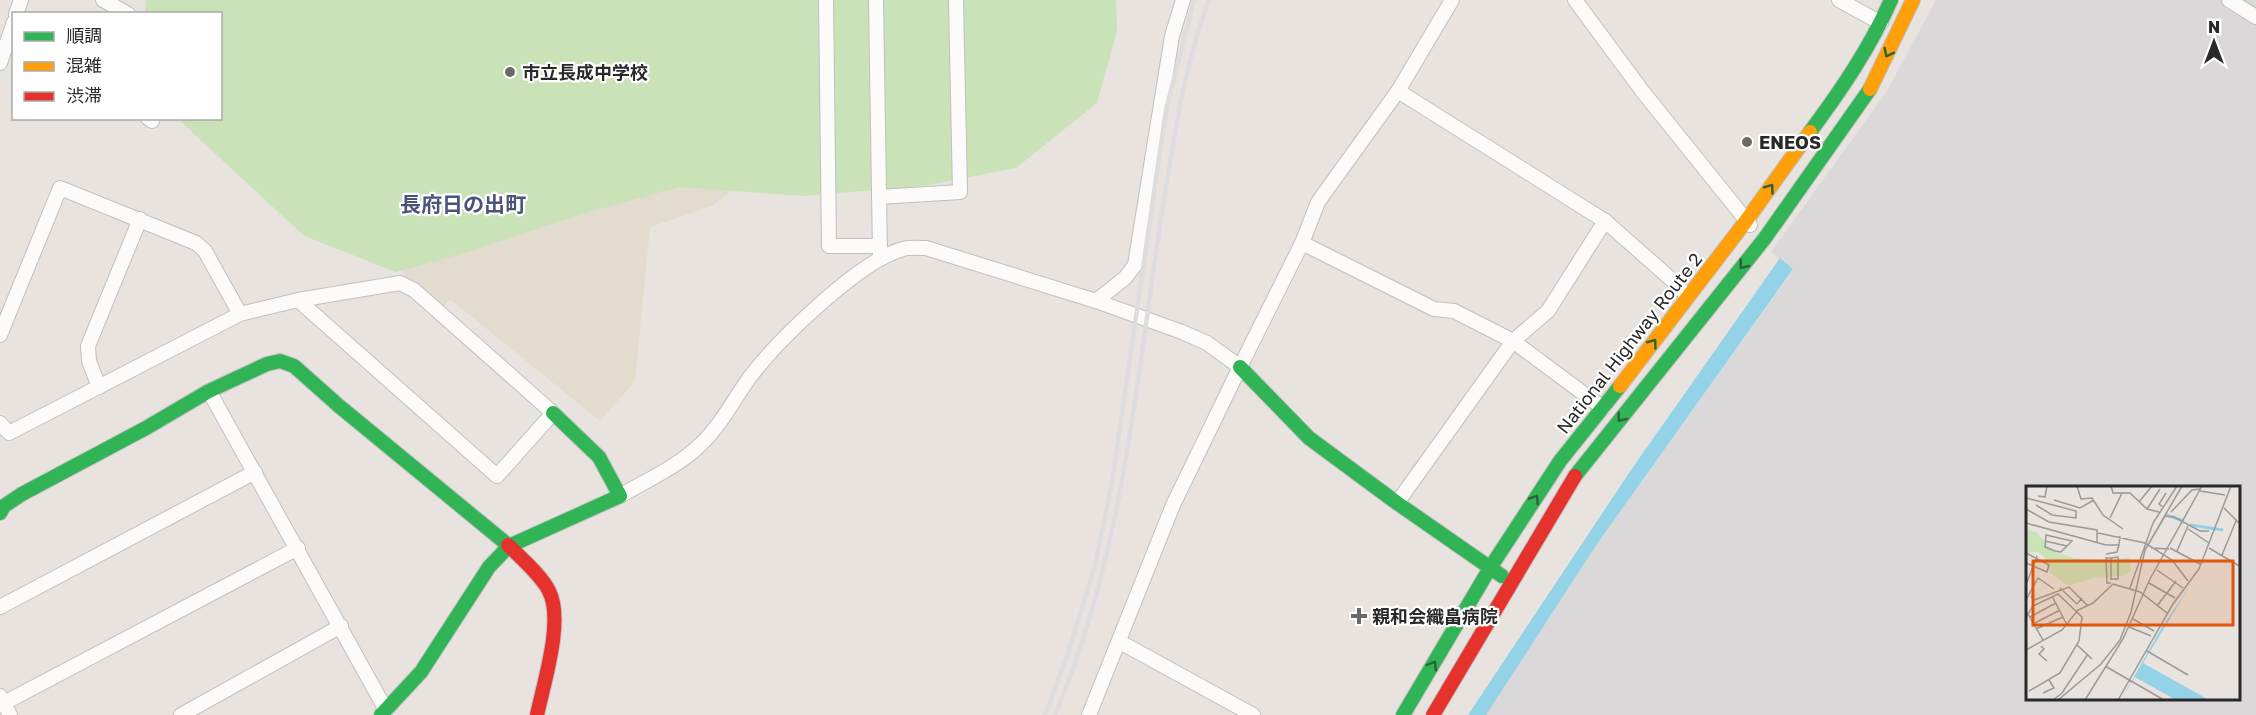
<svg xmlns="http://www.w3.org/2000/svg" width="2256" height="715" font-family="'Golos Text','Noto Sans JP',sans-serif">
	<rect width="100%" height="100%" fill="#e8e3de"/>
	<!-- industrial -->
	<path fill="#dbd8da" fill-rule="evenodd" d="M1936 0H2256V715H1486L1597 544 1793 270 1771 252 1887 91ZM2028 487H2240V698H2028Z"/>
	<!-- education -->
	<path fill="#e3dbcd" d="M767 164 712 206 650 227 635 381 600 421 450 299 439 312 414 290 379 230Z"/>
	<!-- green -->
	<path fill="#cae2b8" d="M146 0H1116L1117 31 1097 103 1016 168 923 186 803 196 680 187 592 211 458 255 396 272 304 236 178 119 220 118V14H145Z"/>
	<!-- water -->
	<path fill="#94d2e8" d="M1780 258 1793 269 1597 544 1486 715H1468L1631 470Z"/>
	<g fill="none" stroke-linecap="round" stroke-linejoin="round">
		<defs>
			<g id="street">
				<path d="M103 0 128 14"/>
				<path d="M826 0 829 246H880"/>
				<path d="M876 0 880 255"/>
				<path d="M1575 0 1643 92 1750 225"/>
				<path d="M1839 0 1881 23"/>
				<path d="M2229 0 2256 17"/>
				<path d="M16 14 21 0"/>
				<path d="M0 63 14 22"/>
				<path d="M1398 91 1605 221 1672 280 1688 297"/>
				<path d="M148 118 152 121 153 118"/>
				<path d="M879 197 960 192 956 0"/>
				<path d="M1302 243 1434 309 1454 311 1513 341 1603 408"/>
				<path d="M1096 301 1125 278 1135 265 1172 36 1183 0"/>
				<path d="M0 335 60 188 196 243 205 251 240 314"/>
				<path d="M99 387 89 361 88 346 140 219"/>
				<path d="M209 391 386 710"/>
				<path d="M0 423 9 433 240 314 298 300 400 283 414 290 553 413 497 476 298 300"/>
				<path d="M620 496C647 480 679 466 701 444 721 425 734 399 750 377 778 340 859 261 903 249 910 247 919 248 926 248L1096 301 1182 332 1207 343 1240 367"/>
				<path d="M1397 503 1513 341 1548 311 1605 221"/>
				<path d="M0 607 255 472"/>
				<path d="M1120 642 1253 715"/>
				<path d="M0 696 10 715"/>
				<path d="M4 703 298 548"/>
				<path d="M181 715 341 626"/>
				<path d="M1089 715 1173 505 1240 367 1302 243 1318 202 1398 91 1452 0"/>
			</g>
			<g id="fast">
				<path d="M1810 132C1841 90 1870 48 1891 0"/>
				<path d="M1240 367 1309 438 1397 503 1502 576"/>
				<path d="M1575 476 1765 238 1870 89"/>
				<path d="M0 513 4 506 22 494 146 428 209 391 267 364 280 361 294 366 339 406 508 545"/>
				<path d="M381 715 421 672 489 567 509 546 620 496 599 457 553 413"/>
				<path d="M1403 715 1490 568 1560 461 1620 386"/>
			</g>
			<g id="slow">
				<path d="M1870 89 1913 0"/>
				<path d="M1620 386 1746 221 1810 132"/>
			</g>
			<g id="jam">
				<path d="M508 545C520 557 542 576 549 591 564 620 544 682 537 715"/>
				<path d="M1433 715 1575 476"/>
			</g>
		</defs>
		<!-- street casing -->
		<use href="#street" stroke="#c1bfc0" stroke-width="16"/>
		<!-- fast casing -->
		<use href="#fast" stroke="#c1bfc0" stroke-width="16"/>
		<!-- slow casing -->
		<use href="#slow" stroke="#c1bfc0" stroke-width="16"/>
		<!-- jam casing -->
		<use href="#jam" stroke="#c1bfc0" stroke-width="16"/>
		<!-- street -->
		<use href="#street" stroke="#fcfbfa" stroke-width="14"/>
		<!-- fast -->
		<use href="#fast" stroke="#30b455" stroke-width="14"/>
		<!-- slow -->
		<use href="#slow" stroke="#ff9f0a" stroke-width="14"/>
		<!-- jam -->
		<use href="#jam" stroke="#e5322d" stroke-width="14"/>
		<!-- rail -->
		<g stroke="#dddcde" stroke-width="4.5">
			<path d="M1045 715 1069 650 1095 565 1112 482 1166 110 1194 0"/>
			<path d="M1055 715C1123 556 1136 381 1162 212 1174 139 1183 69 1209 0"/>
		</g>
	</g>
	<!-- one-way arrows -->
	<defs><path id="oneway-chevron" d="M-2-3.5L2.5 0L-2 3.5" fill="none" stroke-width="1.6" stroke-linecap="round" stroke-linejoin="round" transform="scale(1.5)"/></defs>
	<g stroke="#2c613b">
		<use href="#oneway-chevron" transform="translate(1888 53) rotate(117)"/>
		<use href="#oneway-chevron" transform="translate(1770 188) rotate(-54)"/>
		<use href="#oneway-chevron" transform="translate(1743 265) rotate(129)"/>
		<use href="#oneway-chevron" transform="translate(1653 343) rotate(-53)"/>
		<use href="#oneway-chevron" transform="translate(1621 418) rotate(128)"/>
		<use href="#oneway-chevron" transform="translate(1535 499) rotate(-57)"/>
		<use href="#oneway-chevron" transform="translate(1433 665) rotate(-59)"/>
	</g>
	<!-- markers -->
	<g fill="#6c6a68" stroke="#fff" stroke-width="2">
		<circle cx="510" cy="72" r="6"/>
		<circle cx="1747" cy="142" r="6"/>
		<path d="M1356 607h6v6h6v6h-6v6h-6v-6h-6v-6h6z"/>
	</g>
	<g text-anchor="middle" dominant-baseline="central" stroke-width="4.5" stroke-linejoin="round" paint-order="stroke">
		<!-- poi labels -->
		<g font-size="18" font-weight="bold" fill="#292929" stroke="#fff" text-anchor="start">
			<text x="522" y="72">市立長成中学校</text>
			<text x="1759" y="142">ENEOS</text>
			<text x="1372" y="616">親和会織畠病院</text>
		</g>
		<!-- street labels -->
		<g font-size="18" fill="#292929" stroke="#fff">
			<text transform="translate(1629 343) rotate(-52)">National Highway Route 2</text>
		</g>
		<!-- quarter labels -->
		<g font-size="21" font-weight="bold" fill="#4b5379" stroke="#fff">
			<text x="463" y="204">長府日の出町</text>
		</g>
	</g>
	<!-- overview -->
	<g transform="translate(2026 486)">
		<rect width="214" height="214" fill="#e8e3de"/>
		<path d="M0 44 10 46 27 65 48 72 90 75 103 71 105 85 97 90 67 92 42 100 23 86 19 72 12 66 0 67Z" fill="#cae2b8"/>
		<path d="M165 98 117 177 183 214H150L109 191 95 214 135 143Z" fill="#94d2e8"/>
		<path fill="none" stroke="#94d2e8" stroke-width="3" d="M140 29 158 35M164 39 197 44"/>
		<path fill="none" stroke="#9c9996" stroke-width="1.5" d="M51 0 55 13 66 12 77 29 97 43M85 0 87 7H104L121 23 133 26M174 5 199 9M12 10 19 11 21 0M0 12 50 25V32L26 29 10 19M28 14 54 22 68 14M113 16 126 0M137 21 133 18 140 7M198 22 215 39M0 23 23 36 71 44V57M121 23 134 3M145 26 166 4 174 3M84 32 96 7M0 37 80 59H93L94 50M162 43 183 57M72 47 119 57 146 74 162 95M20 49 46 55 35 66 29 65 19 61ZM19 55 41 60M122 59 139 30 148 31 174 45H183M125 62 143 63M144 62 174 78M183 62 215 81M151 65 162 40M0 67 23 79 21 86 0 77M80 68 91 66 93 59M196 69 210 35M85 72 92 71V93H85M85 72H80L81 97H85M85 72V94M131 84 157 102M123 97 149 112M0 99 11 70M34 102 51 118 56 112M104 102 127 37 151 0M5 110 8 114 43 101 62 120M26 110 41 139M0 114 12 92 28 103M131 120 150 95M2 128 17 154M0 131 7 120 32 108 56 131 53 155 34 187 3 205M4 131 30 117M107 133 128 145M7 138 34 124M103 141 125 150M10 143 37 131M51 159 66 173M15 160 18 163 13 168 21 175M0 164 36 144 52 124 67 117 87 98 114 106 141 127M121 165 162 189M79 180 138 214M17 207 28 202 23 194M27 214 36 207 62 168M32 214 75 178 94 154 105 126 119 64 156 0M59 214 97 153 124 93 176 0M92 214 147 118 173 83 205 0"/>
		<path fill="#de570d" fill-opacity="0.15" stroke="#de570d" stroke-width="3" d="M7 75H207V139H7Z"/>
		<rect width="214" height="214" fill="none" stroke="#292929" stroke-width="3"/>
	</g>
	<!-- legend -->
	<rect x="12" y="12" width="210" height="108" fill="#ffffff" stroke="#a9a9a9" stroke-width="1.5"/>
	<rect x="24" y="32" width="30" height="9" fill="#30b455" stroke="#a9a9a9" stroke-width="1.5"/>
	<text x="66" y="42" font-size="18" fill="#292929">順調</text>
	<rect x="24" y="62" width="30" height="9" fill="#ff9f0a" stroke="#a9a9a9" stroke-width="1.5"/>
	<text x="66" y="72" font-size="18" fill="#292929">混雑</text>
	<rect x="24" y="92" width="30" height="9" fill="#e5322d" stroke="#a9a9a9" stroke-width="1.5"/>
	<text x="66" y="102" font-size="18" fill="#292929">渋滞</text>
	<!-- north arrow -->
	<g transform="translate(2214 42)" stroke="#ffffff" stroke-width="4.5" paint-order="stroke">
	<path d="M0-4.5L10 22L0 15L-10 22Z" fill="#292929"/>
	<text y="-9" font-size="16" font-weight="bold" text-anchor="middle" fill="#292929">N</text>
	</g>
</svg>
